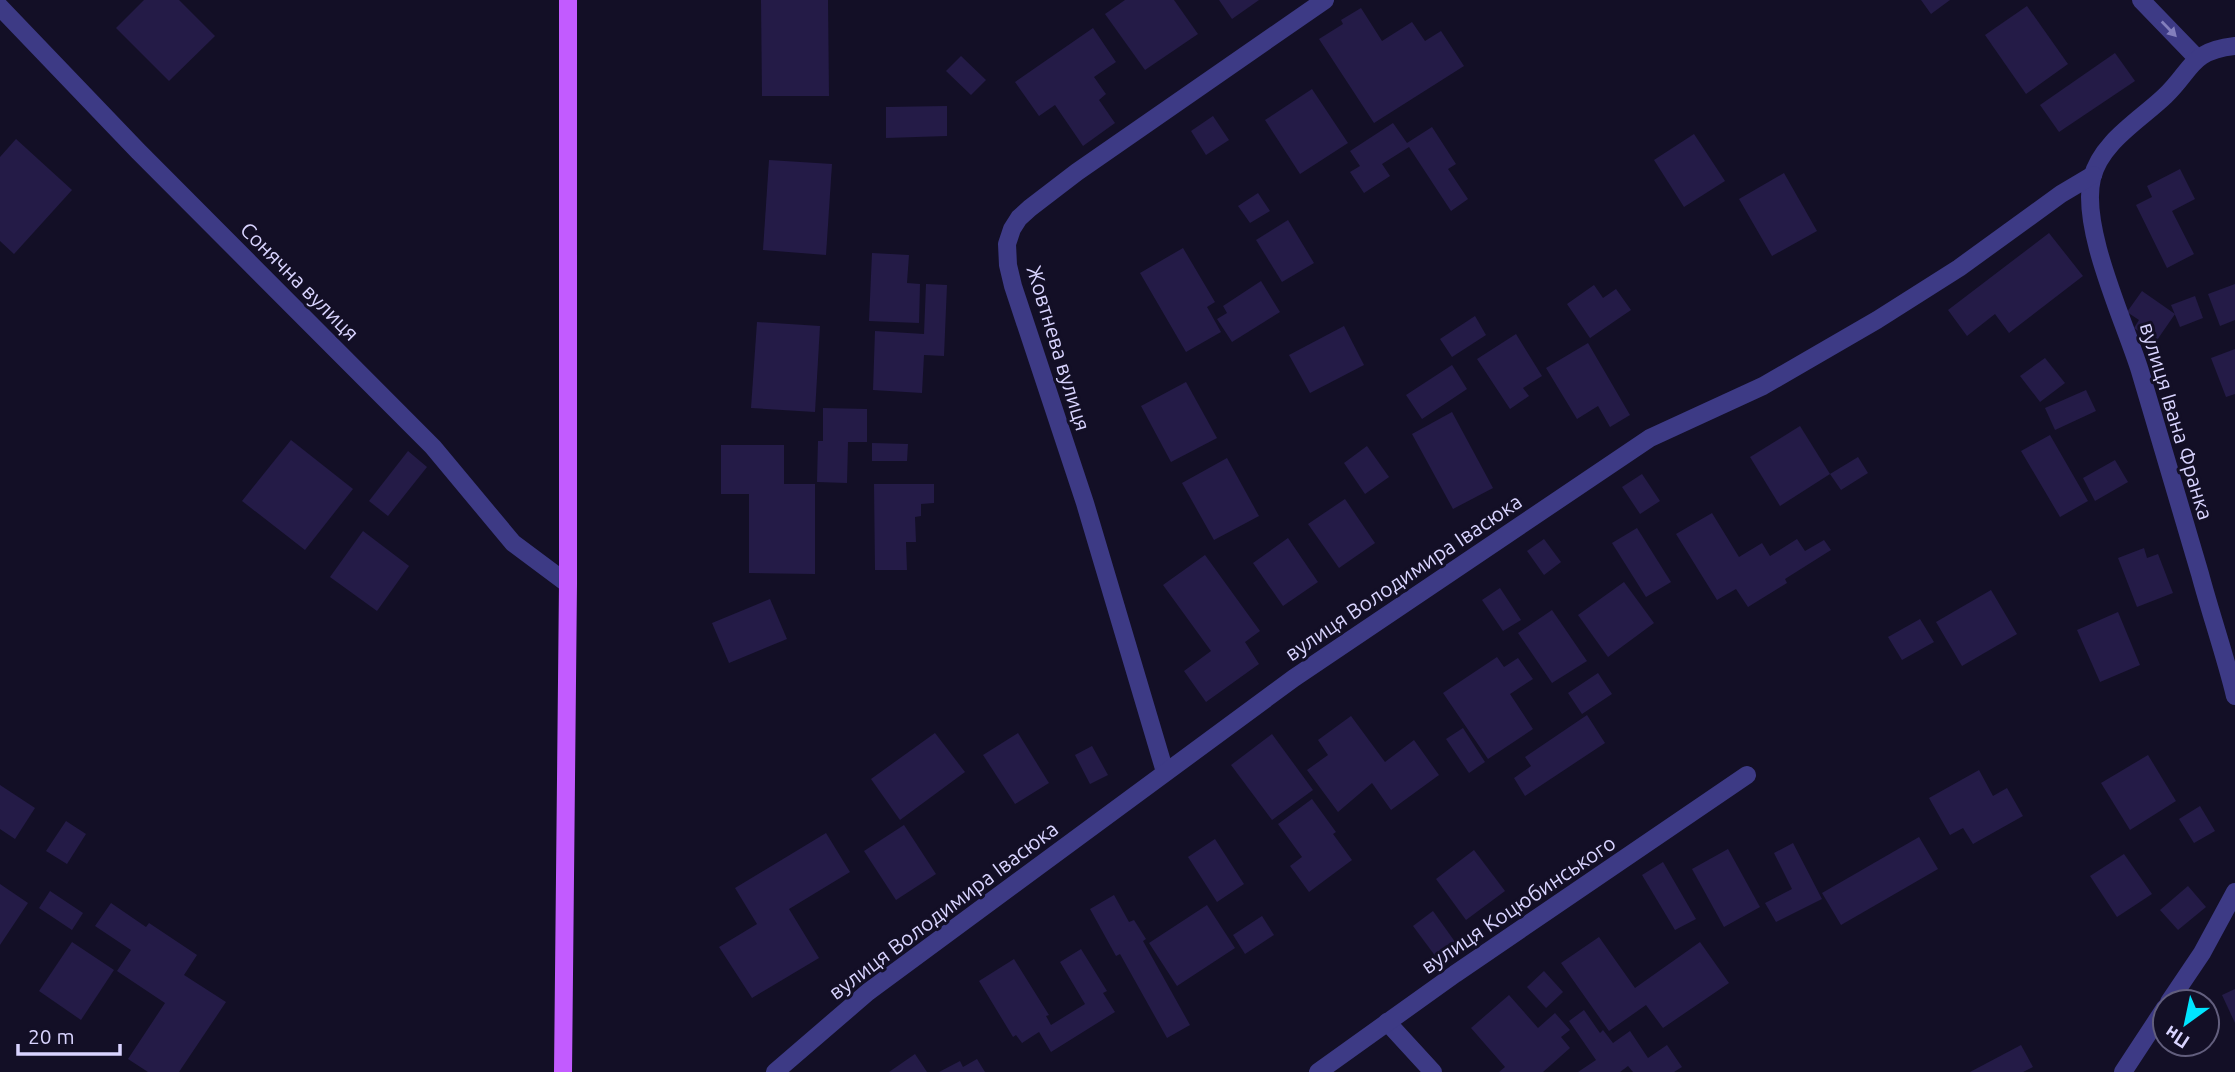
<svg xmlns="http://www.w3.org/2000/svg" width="2235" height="1072" font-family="Ubuntu,sans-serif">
	<rect width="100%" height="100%" fill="#130f26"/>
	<!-- building -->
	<g fill="#241b47">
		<path d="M144 0H179L215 36 169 81 116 28Z"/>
		<path d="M761 0H828L829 96H762Z"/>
		<path d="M1125 0H1174L1198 34 1145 70 1105 14Z"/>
		<path d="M1219 0H1259L1232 19Z"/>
		<path d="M1921 0H1950L1931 14Z"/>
		<path d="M2027 6 2068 64 2026 94 1985 35Z"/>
		<path d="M1361 8 1382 41 1412 22 1425 41 1441 31 1464 66 1374 123 1319 39 1343 24 1341 20Z"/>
		<path d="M1093 28 1116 62 1094 77 1106 94 1099 100 1115 123 1083 146 1055 105 1039 116 1015 82Z"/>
		<path d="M2115 53 2135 81 2059 132 2040 105Z"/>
		<path d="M961 56 986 80 971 95 946 71Z"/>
		<path d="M1312 89 1348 143 1300 174 1265 120Z"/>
		<path d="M947 106V136L886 138V107Z"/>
		<path d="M1213 116 1229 140 1206 155 1191 131Z"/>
		<path d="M1393 123 1407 143 1432 127 1456 164 1448 169 1468 199 1451 211 1409 147 1382 164 1390 176 1364 193 1350 172 1360 166 1350 151Z"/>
		<path d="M1694 134 1725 181 1684 207 1654 160Z"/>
		<path d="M16 139 72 190 14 254 0 241V157Z"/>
		<path d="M769 160 832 164 826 255 763 250Z"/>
		<path d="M2180 169 2195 199 2172 211 2194 254 2167 268 2136 205 2152 197 2147 186Z"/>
		<path d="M1784 173 1817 231 1772 256 1739 199Z"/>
		<path d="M1258 193 1270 211 1250 223 1238 206Z"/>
		<path d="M1288 220 1314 263 1282 282 1256 240Z"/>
		<path d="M2049 233 2083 276 2009 333 1995 314 1967 336 1948 310Z"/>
		<path d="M1183 248 1215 302 1207 307 1221 332 1186 352 1140 273Z"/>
		<path d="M872 253 909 255 907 283 920 284 919 323 869 321Z"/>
		<path d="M1261 281 1280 312 1232 342 1217 319 1227 313 1223 306Z"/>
		<path d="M926 284 947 285 944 356 924 355 922 393 873 390 875 331 924 334Z"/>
		<path d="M2235 284V320L2220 326 2208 294Z"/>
		<path d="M1594 285 1603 298 1616 289 1631 310 1590 338 1567 304Z"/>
		<path d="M2142 291 2175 314 2155 343 2134 328 2139 320 2127 312Z"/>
		<path d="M2195 296 2203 318 2180 327 2171 305Z"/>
		<path d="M1475 316 1486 335 1452 357 1440 339Z"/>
		<path d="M757 322 820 326 815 412 751 408Z"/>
		<path d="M1344 326 1364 365 1310 393 1289 355Z"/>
		<path d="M1516 334 1542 376 1523 388 1529 396 1510 409 1477 359Z"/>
		<path d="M1588 343 1630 415 1610 427 1598 406 1577 419 1546 368Z"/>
		<path d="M2235 349V394L2226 397 2211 358Z"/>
		<path d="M2045 358 2065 383 2040 402 2020 376Z"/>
		<path d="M1452 365 1467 389 1422 419 1406 395Z"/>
		<path d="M1186 382 1217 438 1171 462 1141 406Z"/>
		<path d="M2086 390 2096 411 2055 430 2045 408Z"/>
		<path d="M823 408 867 409V442H848L847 483 817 482 818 441H823Z"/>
		<path d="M1452 412 1493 488 1453 509 1412 434Z"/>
		<path d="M1800 426 1830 474 1780 506 1750 457Z"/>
		<path d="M2050 435 2088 501 2060 517 2021 451Z"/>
		<path d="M291 440 353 489 305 550 242 501Z"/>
		<path d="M872 443 908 444 907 461H872Z"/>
		<path d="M721 445H784V484H815V574L749 573V494H721Z"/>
		<path d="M1367 446 1389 477 1365 494 1344 463Z"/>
		<path d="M408 451 427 467 388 516 369 501Z"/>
		<path d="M1858 457 1868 473 1841 490 1830 474Z"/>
		<path d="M1227 458 1259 516 1214 540 1182 483Z"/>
		<path d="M2115 460 2128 482 2095 501 2083 478Z"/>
		<path d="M1642 474 1660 501 1640 514 1622 487Z"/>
		<path d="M874 484H934V503L921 504V516L915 517 916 542H906L907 570H875Z"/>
		<path d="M1345 499 1375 543 1339 568 1308 524Z"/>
		<path d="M1712 513 1739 557 1762 543 1770 556 1797 539 1805 551 1824 540 1831 550 1785 579 1787 583 1748 607 1736 589 1717 600 1676 534Z"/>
		<path d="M1637 528 1671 582 1646 597 1612 543Z"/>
		<path d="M363 531 409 566 377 611 330 577Z"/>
		<path d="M1288 538 1318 582 1283 606 1253 563Z"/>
		<path d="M1544 539 1561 562 1544 575 1527 551Z"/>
		<path d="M2144 548 2147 558 2158 554 2173 593 2137 607 2118 558Z"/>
		<path d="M1205 555 1260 631 1245 642 1259 664 1206 702 1184 671 1211 651 1163 585Z"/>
		<path d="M1624 582 1654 623 1608 657 1578 615Z"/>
		<path d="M1500 588 1521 620 1503 631 1482 600Z"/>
		<path d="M1991 590 2017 634 1962 666 1936 622Z"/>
		<path d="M770 599 787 639 729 663 712 623Z"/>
		<path d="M1552 610 1587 661 1552 683 1518 633Z"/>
		<path d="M2118 612 2140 665 2100 682 2077 630Z"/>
		<path d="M1920 619 1934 642 1902 660 1888 637Z"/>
		<path d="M1497 657 1504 667 1518 658 1533 679 1510 694 1533 729 1488 759 1443 693Z"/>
		<path d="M1598 673 1612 694 1582 714 1568 693Z"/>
		<path d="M1587 715 1605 743 1525 796 1514 778 1531 766 1525 757Z"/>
		<path d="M1351 716 1385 762 1414 740 1439 775 1391 810 1372 783 1338 812 1307 770 1328 755 1318 740Z"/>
		<path d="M1463 728 1485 762 1469 773 1446 739Z"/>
		<path d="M935 733 965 772 900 820 871 779Z"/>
		<path d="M1018 733 1049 783 1015 804 983 755Z"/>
		<path d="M1272 734 1313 790 1272 820 1231 765Z"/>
		<path d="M1092 746 1108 775 1090 784 1075 755Z"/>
		<path d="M2148 755 2176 801 2130 830 2101 783Z"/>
		<path d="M1979 770 1993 796 2007 788 2023 816 1973 844 1963 828 1950 835 1929 798Z"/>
		<path d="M0 785 35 808 15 839 0 829Z"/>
		<path d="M1312 799 1336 832 1333 834 1352 860 1309 892 1290 866 1302 857 1278 824Z"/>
		<path d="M2200 806 2215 831 2194 843 2179 819Z"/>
		<path d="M66 821 86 834 67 864 46 851Z"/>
		<path d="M904 825 936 874 896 900 864 851Z"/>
		<path d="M826 833 850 872 789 909 819 958 752 998 719 947 757 924 735 888Z"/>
		<path d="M1919 837 1938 869 1841 925 1822 893Z"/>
		<path d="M1215 839 1244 884 1217 902 1188 857Z"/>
		<path d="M1793 843 1822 899 1776 922 1765 903 1792 889 1774 853Z"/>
		<path d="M1728 849 1760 907 1724 927 1692 869Z"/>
		<path d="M1474 850 1505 891 1466 920 1436 879Z"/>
		<path d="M2124 854 2152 894 2117 917 2090 876Z"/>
		<path d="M1663 862 1696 919 1675 930 1642 875Z"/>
		<path d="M0 884 28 903 0 945Z"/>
		<path d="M2188 886 2206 907 2178 930 2160 910Z"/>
		<path d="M50 891 83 913 72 930 39 908Z"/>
		<path d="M1114 895 1129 922 1134 920 1146 939 1143 941 1190 1025 1167 1038 1120 954 1116 956 1090 909Z"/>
		<path d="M111 903 146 927 149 923 197 955 184 975 226 1002 179 1072H148L128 1059 165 1003 117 971 131 950 95 926Z"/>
		<path d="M1207 905 1235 948 1177 986 1149 943Z"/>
		<path d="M1433 911 1458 946 1439 961 1413 926Z"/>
		<path d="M1262 916 1274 935 1245 954 1233 935Z"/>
		<path d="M1599 937 1635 988 1700 942 1729 983 1663 1028 1646 1005 1609 1031 1561 963Z"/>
		<path d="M72 942 114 970 81 1020 39 991Z"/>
		<path d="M1081 949 1107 991 1103 993 1115 1012 1051 1052 1039 1032 1022 1043 1016 1035 1013 1037 979 981 1014 959 1049 1015 1046 1016 1051 1025 1085 1004 1060 962Z"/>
		<path d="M1544 971 1563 992 1546 1008 1527 987Z"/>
		<path d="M2235 989V1023L2222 995Z"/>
		<path d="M1509 995 1538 1028 1555 1013 1570 1030 1561 1037 1570 1048 1543 1072H1499L1505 1067 1471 1028Z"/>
		<path d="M1584 1010 1600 1033 1603 1030 1613 1043 1630 1031 1648 1058 1667 1045 1682 1067 1674 1072H1633L1628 1066 1620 1072H1578L1596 1060 1569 1021Z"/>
		<path d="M2021 1045 2033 1067 2023 1072H1970Z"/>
		<path d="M915 1054 927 1072H889Z"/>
		<path d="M977 1059 985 1072H939L960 1061 963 1067Z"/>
	</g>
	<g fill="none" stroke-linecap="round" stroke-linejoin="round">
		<!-- minor -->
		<g stroke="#3d3a85" stroke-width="18">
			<path d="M2141 0 2197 58"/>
			<path d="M0 7 138 151 433 447 513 543 568 584"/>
			<path d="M2235 46C2190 51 2193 69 2165 96 2140 120 2101 142 2092 178 2080 228 2124 320 2140 371 2160 438 2180 506 2200 574 2211 615 2225 655 2235 696"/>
			<path d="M1165 772 1085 503 1013 286 1008 265 1007 244 1012 229 1019 218 1030 208 1077 172 1325 0"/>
			<path d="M2169 1002 2202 953 2235 892"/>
			<path d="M1387 1022 1433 1072"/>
			<path d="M775 1072 868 992 1294 678 1650 438 1763 386 1877 320 1959 268 2061 194 2093 175"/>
			<path d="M1318 1072 1455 974 1747 775"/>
			<path d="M2123 1072 2165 1008"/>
		</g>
		<!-- major -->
		<path stroke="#c25bff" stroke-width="18" d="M563 1072 568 584V0"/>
	</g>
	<!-- one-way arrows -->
	<defs><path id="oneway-solid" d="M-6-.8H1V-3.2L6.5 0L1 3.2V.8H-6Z" transform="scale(1.75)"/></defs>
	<use fill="#837fbc" href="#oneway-solid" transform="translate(2169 29) rotate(46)"/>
	<g text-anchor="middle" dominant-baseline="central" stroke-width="6" stroke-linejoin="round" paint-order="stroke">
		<!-- street labels -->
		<g font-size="21" fill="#d9d4ff" stroke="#130f26">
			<text transform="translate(300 281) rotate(45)">Сонячна вулиця</text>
			<text transform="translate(1059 348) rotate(73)">Жовтнева вулиця</text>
			<text transform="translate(2177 421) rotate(73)">вулиця Івана Франка</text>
			<text transform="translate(1403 577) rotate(-34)">вулиця Володимира Івасюка</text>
			<text transform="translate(1518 904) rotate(-34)">вулиця Коцюбинського</text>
			<text transform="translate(943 910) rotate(-37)">вулиця Володимира Івасюка</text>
		</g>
	</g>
	<!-- north arrow -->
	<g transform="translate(2186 1023) rotate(213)"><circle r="33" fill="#130f26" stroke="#625e7d" stroke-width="2"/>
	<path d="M0-5L12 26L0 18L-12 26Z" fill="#00e5ff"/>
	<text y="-10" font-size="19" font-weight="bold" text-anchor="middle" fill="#d9d4ff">Пн</text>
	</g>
	<!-- scale -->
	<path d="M18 1044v10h102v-10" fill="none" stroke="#d9d4ff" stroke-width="3.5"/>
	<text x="28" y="1044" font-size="21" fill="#d9d4ff" stroke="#130f26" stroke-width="5" paint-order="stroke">20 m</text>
</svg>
